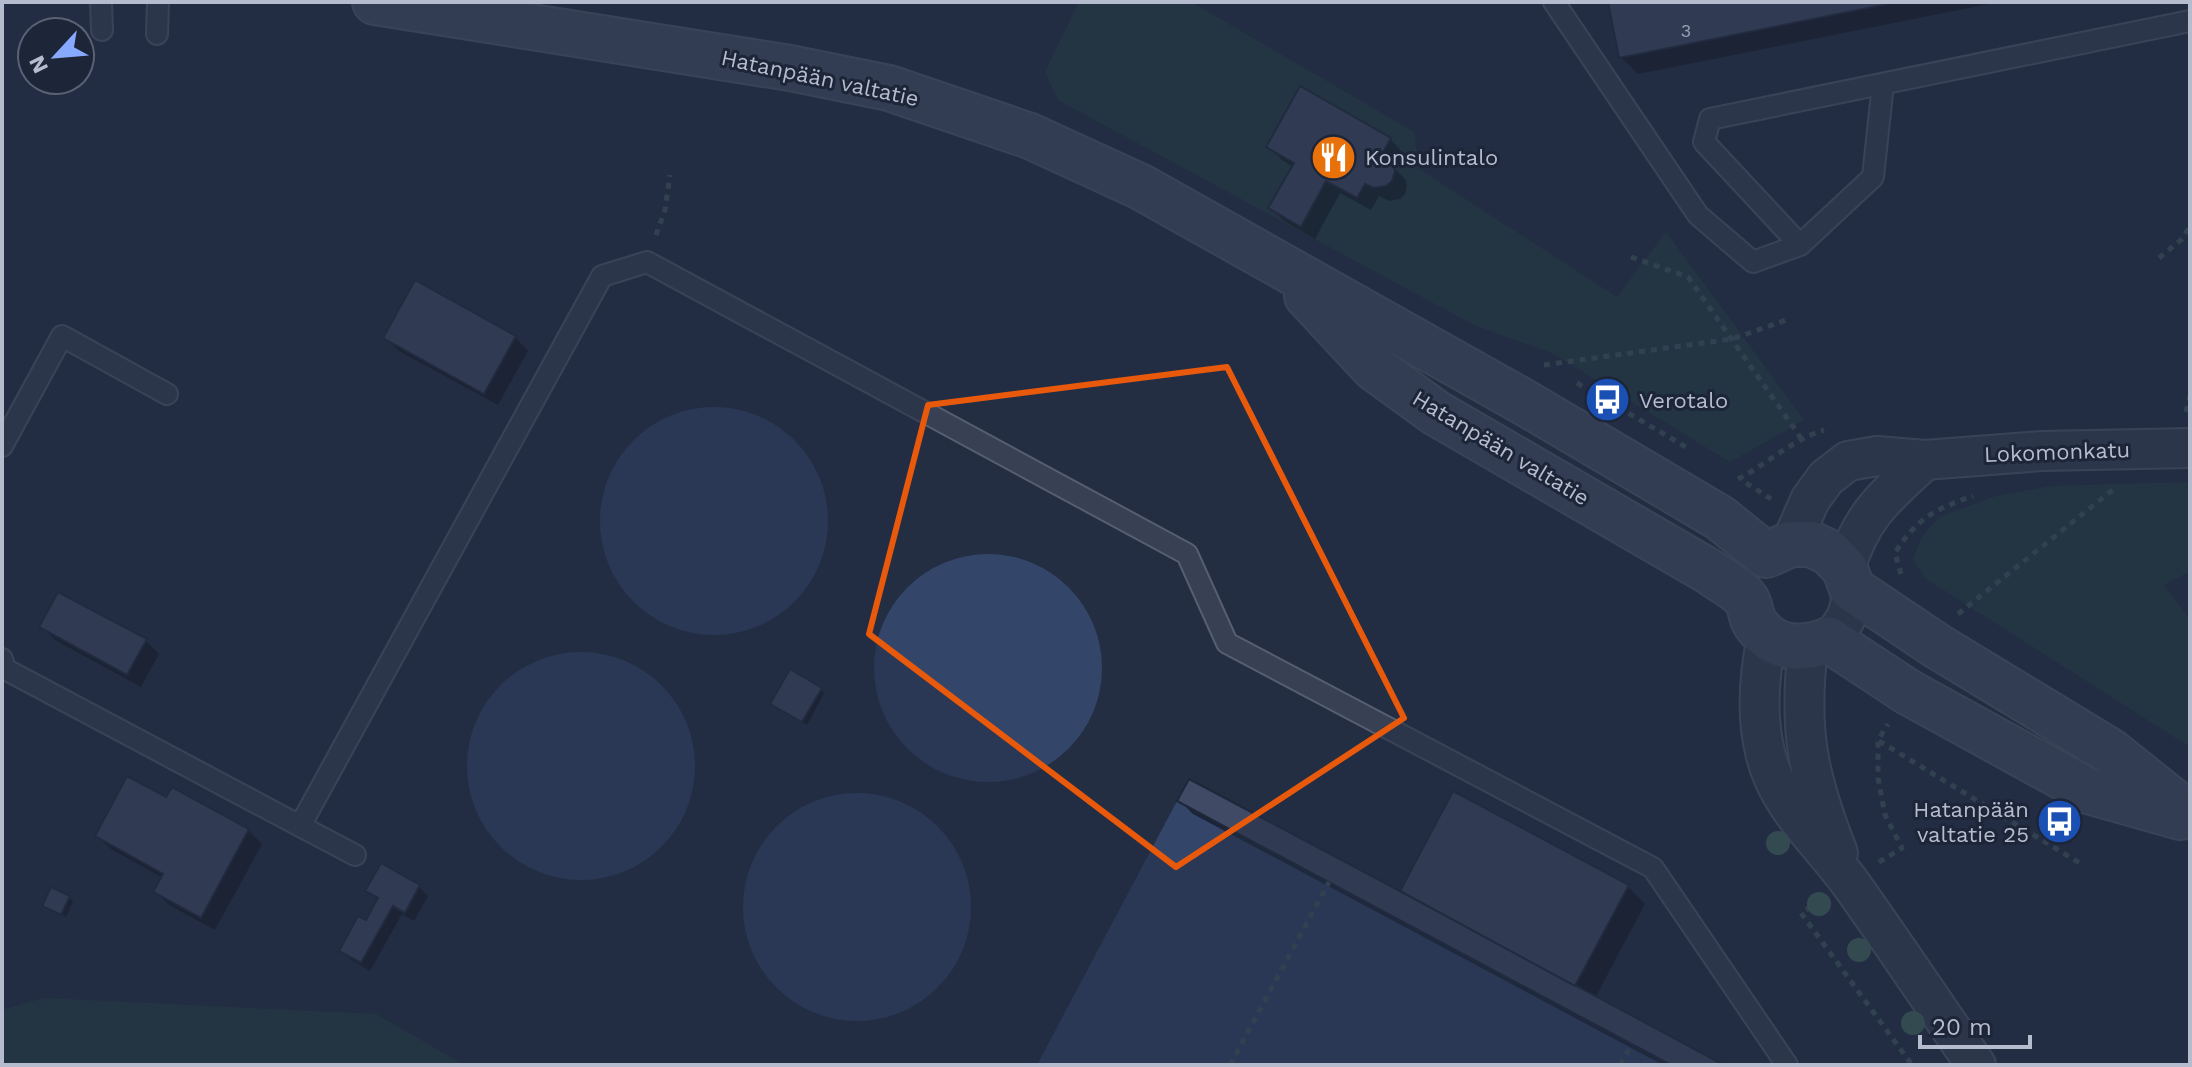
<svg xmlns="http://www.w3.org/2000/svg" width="2192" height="1067" font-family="'Work Sans',sans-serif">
	<rect width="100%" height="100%" fill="#232e43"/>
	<!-- green -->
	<g fill="#253d44">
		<path d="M1079 2H1191L1414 132 1419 169 1617 297 1666 232 1804 420 1730 462 1552 353 1474 325 1058 100 1045 72Z"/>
		<path d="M2190 482V571L2164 585 2190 620V747L1925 578 1913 559 1922 537 1939 517 1996 496 2051 486Z"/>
		<path d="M43 998 376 1014 464 1065H2V1010Z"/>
	</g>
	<!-- water -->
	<g fill="#34456a">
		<circle cx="714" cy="521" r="114"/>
		<circle cx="988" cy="668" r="114"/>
		<circle cx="581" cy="766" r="114"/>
		<circle cx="857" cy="907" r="114"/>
		<path d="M1177 801 1671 1065H1037Z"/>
	</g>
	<!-- shadow -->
	<g fill="#0007">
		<path d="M1610 2H1999L1638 74 1621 57Z"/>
		<path d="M1390 139 1403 153 1394 168 1405 179 1407 186 1405 194 1400 199 1389 201 1379 196 1371 210 1340 193 1315 239 1284 221 1271 208 1294 167 1282 160 1269 146Z"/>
		<path d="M515 337 528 351 498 405 399 351 386 338Z"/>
		<path d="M42 627 145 640 159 654 141 687 55 640Z"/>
		<path d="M820 689 824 693 807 725 772 704Z"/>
		<path d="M1454 794 1628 887 1645 904 1595 998 1720 1065H1663L1193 814 1180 801 1408 898Z"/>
		<path d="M2051 823 2072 828 2076 831 2073 836Z"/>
		<path d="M248 830 262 844 215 930 169 905 155 891 163 878 111 849 97 836Z"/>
		<path d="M419 887 428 896 414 921 402 914 370 971 350 959 341 950 367 923 379 901 368 891Z"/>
		<path d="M69 898 73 902 66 917 45 905Z"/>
	</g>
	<!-- building -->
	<g fill="#404a64" stroke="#1f273a" stroke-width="2">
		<path d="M1608 2H1898L1619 58Z"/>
		<path d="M1300 86 1391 138 1381 156 1392 163 1395 171 1392 181 1386 186 1374 188 1365 184 1357 198 1326 181 1301 227 1268 208 1294 163 1266 147Z"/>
		<path d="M415 280 516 336 484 394 383 338Z"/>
		<path d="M58 592 147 639 127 675 39 627Z"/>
		<path d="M790 669 822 688 802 722 770 704Z"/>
		<path d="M127 776 166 797 172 787 249 829 201 918 153 892 163 874 95 836Z"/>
		<path d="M1189 779 1400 891 1724 1065H1671L1177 801Z"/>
		<path d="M1453 791 1629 885 1575 986 1400 891Z"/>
		<path d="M2050 812 2073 826 2068 834 2045 819Z"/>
		<path d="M381 863 420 885 405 913 393 906 361 963 339 951 358 916 366 920 378 898 365 891Z"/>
		<path d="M51 887 70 896 61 915 42 906Z"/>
	</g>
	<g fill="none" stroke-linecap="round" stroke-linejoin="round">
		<defs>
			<g id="lane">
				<path d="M101 2 102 30"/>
				<path d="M1554 2 1698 215 1753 262 1800 245"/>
				<path d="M157 34 158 2"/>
				<path d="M1883 84 1873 177 1800 245 1704 142 1710 119 2190 21"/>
				<path d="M2 446 62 336 167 394"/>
				<path d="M2 659 5 669 300 826 602 276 647 262 1187 554 1227 643 1653 868 1787 1065"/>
				<path d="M300 826 355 855"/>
			</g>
			<g id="street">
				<path d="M1791 544 1810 500 1826 478 1848 461 1877 456 1925 460 2042 451 2190 448"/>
				<path d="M1845 569C1862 514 1884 498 1925 460"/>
				<path d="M1767 637C1759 675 1756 714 1765 752 1777 806 1820 841 1851 884 1894 944 1934 1005 1976 1065"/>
				<path d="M1829 640C1845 624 1851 612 1852 589"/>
				<path d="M1808 648C1798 730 1808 777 1838 853"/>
			</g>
			<g id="secondary">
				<path d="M375 2 790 68 889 88 1030 136 1141 187 1522 401 1720 518 1766 555 1791 544H1811L1830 553 1845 569 1852 589 1937 646 2110 751 2190 815"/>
				<path d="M1307 296 1374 368 1436 413 1710 572C1720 580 1738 588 1746 599 1751 605 1750 616 1755 623 1773 650 1801 651 1829 640L1908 692 2088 791 2180 817"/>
			</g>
		</defs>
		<!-- lane casing -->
		<use href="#lane" stroke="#565e70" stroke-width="24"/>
		<!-- street casing -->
		<use href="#street" stroke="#565e70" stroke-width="42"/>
		<!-- secondary casing -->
		<use href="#secondary" stroke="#565e70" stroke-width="48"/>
		<!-- path -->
		<g stroke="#445a61" stroke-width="5" stroke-dasharray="6 6" stroke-linecap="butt">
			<path d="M656 235 665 210 670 175"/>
			<path d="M1631 257 1688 277 1801 438"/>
			<path d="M2159 258 2182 239 2190 226"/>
			<path d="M1544 365 1732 339 1789 319"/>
			<path d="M1577 383 1686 447"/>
			<path d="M2186 412 2190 396"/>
			<path d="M1738 479C1767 464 1792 440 1824 430"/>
			<path d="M1746 483 1771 499"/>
			<path d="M1901 574 1895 553C1916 519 1935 509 1973 496"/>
			<path d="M1958 614 2115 488"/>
			<path d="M1879 741 2083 865"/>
			<path d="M1879 862 1902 848 1885 815 1878 778V740L1888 724"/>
			<path d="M1821 900 1801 913 1912 1065"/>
			<path d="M1230 1065 1329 882"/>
			<path d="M1620 1065 1632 1044"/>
		</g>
		<!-- lane -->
		<use href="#lane" stroke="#384053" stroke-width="20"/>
		<!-- street -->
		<use href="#street" stroke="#384053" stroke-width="38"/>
		<!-- secondary -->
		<use href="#secondary" stroke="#454e66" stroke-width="44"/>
	</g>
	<!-- trees -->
	<g fill="#4a6d62">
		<circle cx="1778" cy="843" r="12"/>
		<circle cx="1819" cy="904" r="12"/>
		<circle cx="1859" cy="950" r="12"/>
		<circle cx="1913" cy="1023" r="12"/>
	</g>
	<!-- marked area -->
	<path d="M0 0H2192V1067H0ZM1227 367 1404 718 1176 867 869 634 928 405Z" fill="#232e43" fill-opacity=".55" fill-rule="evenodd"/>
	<path fill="none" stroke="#e8590c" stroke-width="6" stroke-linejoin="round" d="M1227 367 1404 718 1176 867 869 634 928 405Z"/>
	<!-- icons -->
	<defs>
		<symbol id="restaurant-disc" viewBox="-11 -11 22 22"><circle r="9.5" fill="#e8710a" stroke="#1d2538"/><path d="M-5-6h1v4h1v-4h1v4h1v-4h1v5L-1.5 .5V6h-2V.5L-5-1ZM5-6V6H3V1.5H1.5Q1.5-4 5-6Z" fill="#fff"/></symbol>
		<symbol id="bus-disc" viewBox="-11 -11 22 22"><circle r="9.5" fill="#1a4fb4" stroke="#1d2538"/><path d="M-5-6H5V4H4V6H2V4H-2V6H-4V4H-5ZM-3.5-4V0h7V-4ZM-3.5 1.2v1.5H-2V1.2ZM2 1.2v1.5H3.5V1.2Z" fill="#fff"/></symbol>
	</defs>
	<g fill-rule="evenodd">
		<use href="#restaurant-disc" x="1308" y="132" width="51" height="51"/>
		<use href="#bus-disc" x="1582" y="374" width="51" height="51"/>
		<use href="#bus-disc" x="2034" y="796" width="51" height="51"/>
	</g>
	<g text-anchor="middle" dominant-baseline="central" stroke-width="6" stroke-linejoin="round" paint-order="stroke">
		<!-- number labels -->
		<g font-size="18" fill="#98a0b3">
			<text x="1686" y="30">3</text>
		</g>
		<!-- street labels -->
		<g font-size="22" fill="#b5bccd" stroke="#1d2538">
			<text transform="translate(820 78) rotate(12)">Hatanpään valtatie</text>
			<text transform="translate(1501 448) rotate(31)">Hatanpään valtatie</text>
			<text transform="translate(2057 452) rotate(-2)">Lokomonkatu</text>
		</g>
		<!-- poi labels -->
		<g font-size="22" fill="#b5bccd" stroke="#1d2538" text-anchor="start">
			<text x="1365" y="157">Konsulintalo</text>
			<text x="1639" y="400">Verotalo</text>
			<text x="2029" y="809" text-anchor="end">Hatanpään<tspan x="2029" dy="25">valtatie 25</tspan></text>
		</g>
	</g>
	<!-- border -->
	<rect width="2192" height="1067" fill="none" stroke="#b5bccd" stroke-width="8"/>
	<!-- north arrow -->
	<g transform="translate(56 56) rotate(244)"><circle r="38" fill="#1d2538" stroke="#5a6174" stroke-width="2"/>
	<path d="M0-6L14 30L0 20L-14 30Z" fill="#87a9ff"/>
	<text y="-12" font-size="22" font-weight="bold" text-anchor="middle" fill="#b5bccd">N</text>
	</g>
	<!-- scale -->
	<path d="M1920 1035v12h110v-12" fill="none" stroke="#b5bccd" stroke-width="4"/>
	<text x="1932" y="1035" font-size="24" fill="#b5bccd" stroke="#1d2538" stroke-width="6" paint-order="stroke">20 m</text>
</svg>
